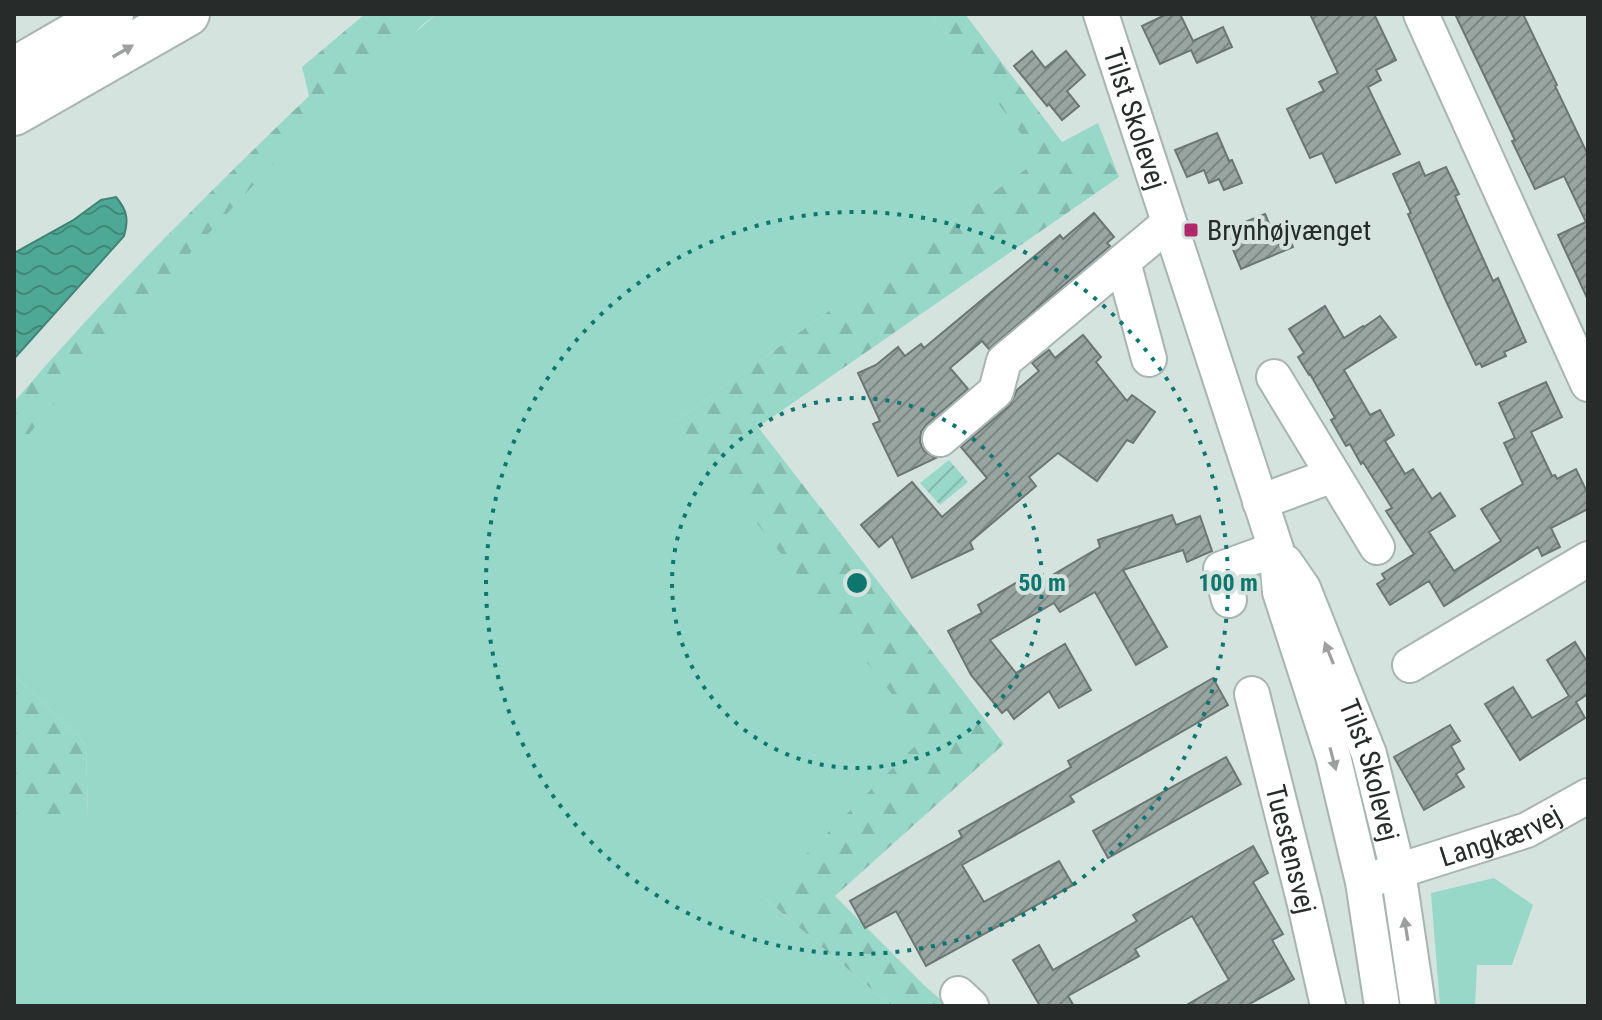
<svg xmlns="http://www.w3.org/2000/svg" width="1602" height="1020" font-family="'Roboto Condensed',sans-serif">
	<defs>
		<pattern id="forest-firs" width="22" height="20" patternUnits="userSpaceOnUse" patternTransform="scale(2)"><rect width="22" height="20" fill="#98d8c8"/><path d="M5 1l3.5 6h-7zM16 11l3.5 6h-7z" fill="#83baac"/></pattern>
		<pattern id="garden-furrows" width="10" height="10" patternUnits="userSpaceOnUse" patternTransform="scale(2)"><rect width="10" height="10" fill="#98d8c8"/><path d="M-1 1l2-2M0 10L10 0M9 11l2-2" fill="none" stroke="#83baac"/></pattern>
		<pattern id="water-waves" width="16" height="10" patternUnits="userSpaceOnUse" patternTransform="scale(2)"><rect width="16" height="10" fill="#4da895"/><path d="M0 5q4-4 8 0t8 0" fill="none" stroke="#40897a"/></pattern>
		<pattern id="building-hatch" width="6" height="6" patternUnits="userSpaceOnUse" patternTransform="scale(2)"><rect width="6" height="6" fill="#98a5a1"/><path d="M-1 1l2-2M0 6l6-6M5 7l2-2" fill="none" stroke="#7c8783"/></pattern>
	</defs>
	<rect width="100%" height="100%" fill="#d5e3df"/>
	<!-- forest -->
	<g fill="url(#forest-firs)">
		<path d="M365 14H437L422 25 14 453V402C106 294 207 194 309 96L302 67Z"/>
		<path d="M931 14H965L1062 142 1098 123 1119 177 758 427 1004 744 835 896 925 986 948 1006H891L763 897 676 421 1039 159Z"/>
		<path d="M14 675 86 745 88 821H14Z"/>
	</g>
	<!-- park -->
	<g fill="#98d8c8">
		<path d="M437 14H931L1040 159 676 421 925 736 763 897 891 1006H14V821L88 820 86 745 14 675V453L75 377 328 105Z"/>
		<path d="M1494 878 1533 905 1512 965H1477L1475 1006H1440L1431 893Z"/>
	</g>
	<!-- garden -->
	<path fill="url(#garden-furrows)" d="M949 460 968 482 940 505 920 483Z"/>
	<!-- water -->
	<path fill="url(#water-waves)" stroke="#428375" stroke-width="2" d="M116 197C127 210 129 220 124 236L14 359V253L72 221 101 200Z"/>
	<!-- building -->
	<g fill="url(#building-hatch)" stroke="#6b7774" stroke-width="2">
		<path d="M1167 14H1180L1193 41 1223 27 1232 47 1197 63 1191 50 1160 64 1142 26Z"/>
		<path d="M1310 14H1374L1396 60 1376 70 1381 80 1368 87 1400 154 1336 183 1322 153 1310 158 1287 109 1324 91 1319 82 1338 73Z"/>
		<path d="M1455 14H1523L1557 85 1555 86 1588 155V300L1558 235 1586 222 1564 176 1535 189 1512 141 1515 140Z"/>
		<path d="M1032 51 1045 68 1066 51 1085 75 1067 91 1079 106 1062 120 1049 104 1047 106 1014 66Z"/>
		<path d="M1217 133 1229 161 1232 160 1242 183 1224 190 1219 179 1209 183 1204 170 1187 177 1175 150Z"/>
		<path d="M1419 162 1425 176 1446 167 1459 194 1455 196 1493 281 1498 278 1526 342 1504 352 1506 356 1482 367 1480 363 1476 365 1446 301 1408 214 1411 213 1393 174Z"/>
		<path d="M1094 213 1114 237 1107 243 1110 246 989 349 982 341 950 368 968 389 927 424 921 432 920 442 924 451 936 458 898 476 873 424 880 421 858 373 876 365 898 347 905 356 921 344 924 348 1060 235 1063 239Z"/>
		<path d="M1265 214 1273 233 1285 228 1293 247 1241 269 1225 230Z"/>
		<path d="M1325 306 1344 338 1363 326 1364 327 1380 316 1396 337 1344 370 1370 415 1380 410 1394 435 1385 441 1405 474 1413 469 1432 499 1440 493 1455 516 1429 532 1454 571 1501 541 1481 509 1523 484 1504 443 1515 438 1499 403 1546 382 1562 417 1531 432 1552 476 1555 475 1557 479 1576 469 1588 494V509L1551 528 1560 547 1542 556 1538 547 1444 606 1429 581 1390 605 1377 584 1385 579 1382 574 1414 554 1386 511 1392 508 1363 462 1361 464 1350 444 1346 446 1331 420 1335 418 1310 374 1309 375 1298 357 1304 353 1289 329Z"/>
		<path d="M1083 335 1101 357 1096 362 1127 401 1132 395 1155 412 1133 443 1127 440 1097 481 1058 453 1029 477 1036 486 970 542 973 549 912 578 892 536 879 547 861 525 912 482 942 517 987 478 961 447 1009 406 1017 390 1039 371 1032 363 1049 350 1055 358Z"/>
		<path d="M1172 515 1176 525 1200 516 1212 551 1187 562 1183 550 1123 570 1167 647 1136 665 1095 592 1060 612 1054 603 990 640 1016 673 1065 644 1091 690 1059 708 1049 691 1014 719 1007 709 1002 713 971 675 948 631 982 613 978 605 1021 580 1027 590 1100 547 1098 540Z"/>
		<path d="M1575 642 1588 663V694L1576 702 1585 718 1520 760 1485 704 1513 687 1532 718 1569 696 1547 660Z"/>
		<path d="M1213 678 1228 705 1070 796 1074 802 962 865 984 902 1059 861 1073 885 926 966 896 911 865 928 850 901 962 837 959 831 1071 767 1068 761Z"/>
		<path d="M1450 725 1460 741 1451 746 1464 769 1456 774 1464 787 1424 810 1394 757Z"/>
		<path d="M1226 757 1241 784 1108 858 1093 831Z"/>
		<path d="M1253 846 1268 873 1253 882 1283 934 1272 940 1294 979 1246 1006H1185L1229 980 1192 916 1135 949 1139 956 1068 996 1074 1006H1040L1013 960 1039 945 1053 970 1137 921 1133 915Z"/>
	</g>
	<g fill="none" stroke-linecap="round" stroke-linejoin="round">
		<defs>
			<g id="minor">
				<path id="s1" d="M1101 14 1276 549 1280 592 1333 756 1363 882 1382 1006"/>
				<path d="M1421 14 1588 384"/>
				<path d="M1123 262 1149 359"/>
				<path d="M1274 377 1377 547"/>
				<path d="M940 439 996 391 1004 361 1169 223"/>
				<path d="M1260 502 1333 475"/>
				<path id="s2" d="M1285 562 1303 588 1369 754 1398 871 1418 1006"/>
				<path d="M1229 600 1221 569 1276 549"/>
				<path d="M1410 665 1588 559"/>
				<path id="s3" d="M1252 694 1305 904 1328 1006"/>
				<path id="s4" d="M1379 877 1527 830 1588 796"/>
				<path d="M958 994 971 1006"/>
			</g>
			<g id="major">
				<path d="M14 70 111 14"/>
				<path d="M14 113 187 14"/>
			</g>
		</defs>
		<!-- minor casing -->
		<use href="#minor" stroke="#a7b4b1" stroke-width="38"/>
		<!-- major casing -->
		<use href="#major" stroke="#a7b4b1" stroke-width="48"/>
		<!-- minor -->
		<use href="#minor" stroke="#fff" stroke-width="34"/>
		<!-- major -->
		<use href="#major" stroke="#fff" stroke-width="44"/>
	</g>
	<!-- one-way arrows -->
	<defs><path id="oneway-solid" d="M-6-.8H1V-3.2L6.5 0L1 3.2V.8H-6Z" transform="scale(2)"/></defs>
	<g fill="#9ea09f">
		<use href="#oneway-solid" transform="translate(123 51) rotate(-30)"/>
		<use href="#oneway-solid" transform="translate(1329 653) rotate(-112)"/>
		<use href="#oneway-solid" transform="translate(1333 759) rotate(75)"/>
		<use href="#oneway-solid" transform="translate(1406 929) rotate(-99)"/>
	</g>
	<!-- distance rings -->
	<g fill="none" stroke="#0f766e" stroke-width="4" stroke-dasharray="4 8">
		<circle cx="857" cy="583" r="185"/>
		<circle cx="857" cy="583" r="371"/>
	</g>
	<!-- markers -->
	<rect fill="#b12868" stroke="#d5e3df" stroke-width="3" x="1183" y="222" width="16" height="16" rx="4"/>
	<g text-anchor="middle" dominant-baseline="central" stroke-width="8" stroke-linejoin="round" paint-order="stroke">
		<!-- street labels -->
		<g font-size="28" fill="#272c2a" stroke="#d5e3df">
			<text stroke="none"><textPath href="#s1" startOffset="110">Tilst Skolevej</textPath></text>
			<text stroke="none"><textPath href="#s2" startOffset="226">Tilst Skolevej</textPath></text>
			<text stroke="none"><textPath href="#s4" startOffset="128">Langkærvej</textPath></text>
			<text stroke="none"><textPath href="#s3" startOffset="160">Tuestensvej</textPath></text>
		</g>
		<!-- poi labels -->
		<g font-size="28" fill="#272c2a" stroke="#d5e3df" text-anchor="start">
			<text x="1207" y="230">Brynhøjvænget</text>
		</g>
	</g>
	<circle cx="857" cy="583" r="12" fill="#0f766e" stroke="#d5e3df" stroke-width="4"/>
	<g font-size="24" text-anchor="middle" font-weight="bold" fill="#0f766e" stroke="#d5e3df" stroke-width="8" stroke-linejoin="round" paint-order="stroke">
		<text x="1042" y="591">50 m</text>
		<text x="1228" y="591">100 m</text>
	</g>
	<!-- border -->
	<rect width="1602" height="1020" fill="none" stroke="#272c2a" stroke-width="32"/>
</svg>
